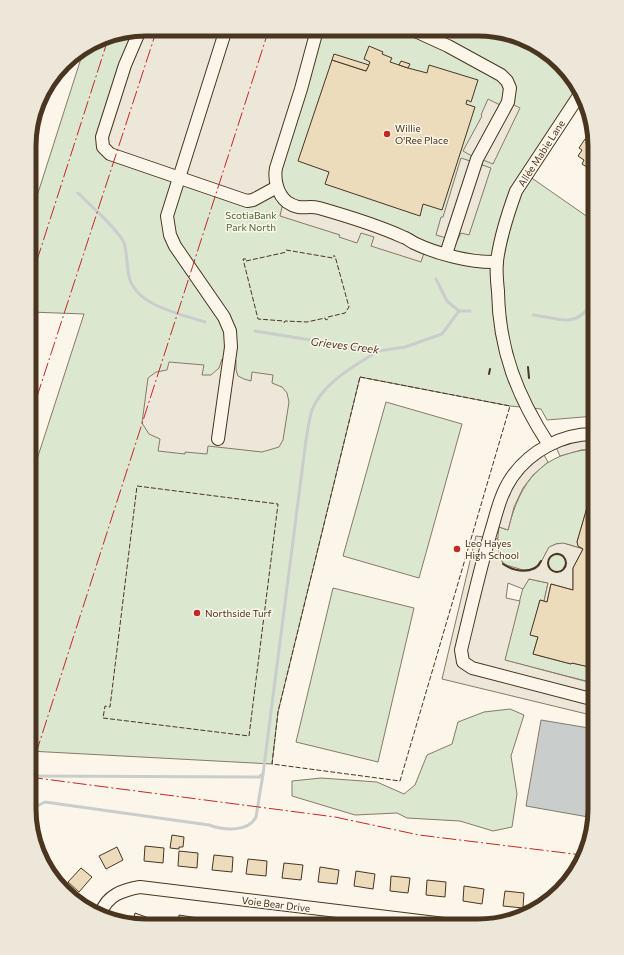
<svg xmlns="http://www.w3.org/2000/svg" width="624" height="955" font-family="Commissioner,sans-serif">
	<rect width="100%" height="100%" fill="#fbf6e9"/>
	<!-- green -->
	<g fill="#dce7d0" stroke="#887966">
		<path d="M146 29 493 30 549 53 580 94 526 174 595 222V416L547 420 541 409 510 406 360 377 278 712 272 764 29 751V484L84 314 30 312V218L84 49 102 38Z"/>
		<path d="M386 402 462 424 419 578 343 556Z"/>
		<path d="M595 449V480L577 542 580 548C573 546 564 542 556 544 543 548 545 564 535 569 529 572 522 570 517 569 493 564 497 547 499 527L508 530C520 481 542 452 595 449Z"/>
		<circle cx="557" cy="563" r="9"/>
		<path d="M529 579 548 583 544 601 540 600 531 635 538 637 533 654 571 664 572 663 595 668 590 682 504 660 524 584Z"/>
		<path d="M333 588 414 608 378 762 296 742Z"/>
		<path d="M510 709 524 715 511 756 517 794 512 827 493 831 460 821 407 818 397 813 355 815 292 796V781L321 778 377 782 404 794 415 785 427 755 452 744 458 722 484 712Z"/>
	</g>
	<!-- parking -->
	<g fill="#ede7d9" stroke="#887966" fill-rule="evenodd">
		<path d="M146 29 317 30 277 187 253 200 103 147 140 30Z"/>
		<path d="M488 99 504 107 508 102 520 108 493 164 483 160 482 165 491 168 469 235 461 233 457 241 436 235 441 217H443L461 158 470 161 472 156 463 151 482 116 481 115Z"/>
		<path d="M286 201 426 247 421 262 371 246 374 237 361 233 357 243 339 237 340 235 280 216 282 207Z"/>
		<path d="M222 359 236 360V370L238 376 244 379 251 381 252 372 273 375 272 383 282 387 287 393 289 402 283 440 279 447 262 452 208 446 207 454 185 452V454L158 451 160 439 149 434 142 423 148 378 156 372 167 370 169 362 204 365 202 375H211L219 368Z"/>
		<path d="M595 434V449L581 450 560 456 554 443Z"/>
		<path d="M541 450 548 462 533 475 523 488 514 507 508 530 493 525 500 501Z"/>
		<path d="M476 536 498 539 497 547 503 564 523 570 535 569 539 566 549 547 556 544 563 543 583 549 573 568V590L551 584 547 602 544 601 548 583 529 579 523 589 508 583 506 598 520 601 505 660 588 682 592 680 595 671V716L442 679ZM557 553 563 555 566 563 562 571 555 572 550 569 548 563 550 557Z"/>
	</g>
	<!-- water -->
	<path fill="#c9cecd" stroke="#887966" d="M541 720 595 729 594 818 526 806Z"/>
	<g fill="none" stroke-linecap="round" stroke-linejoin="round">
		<!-- stream -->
		<g stroke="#c9cecd" stroke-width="3">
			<path d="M78 193C90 205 118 229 124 243 128 255 126 268 130 280 140 307 181 314 205 322"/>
			<path d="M436 279 447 301 459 311"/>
			<path d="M533 315C564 319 579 330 595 296"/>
			<path d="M255 331 378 351 405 347 442 334 459 311H470"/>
			<path d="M29 776 259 777 263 774 306 440C308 430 309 419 312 410 323 382 355 366 378 351"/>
			<path d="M31 818 37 806 45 802 209 825C223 830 248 833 256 817L263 774"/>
		</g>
	</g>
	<!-- building -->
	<g fill="#ecdcbc" stroke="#4a3520">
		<path d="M369 46 383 52 382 54 392 58 390 62 408 68 427 73 429 65 478 80 471 102 467 100 466 104 475 107 442 210 423 204 420 216 405 211 325 184 329 172 298 161 332 60 366 71 370 62 364 59Z"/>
		<path d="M334 54 369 65 366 71 332 60Z"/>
		<path d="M401 61 410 64 408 68 399 65Z"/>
		<path d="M593 136 595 146V173L594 172 592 174 588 171 590 169 582 164 584 160 578 156 582 150 579 148 585 139 589 142Z"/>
		<path d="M595 480V653L593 652 589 667 572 663 571 664 533 654 538 637 530 635 540 600 547 602 551 584 573 590V568L583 549 578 546 577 542Z"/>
		<path d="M172 835 184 837 183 847H179V849L170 848Z"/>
		<path d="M145 846 164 848 163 863 144 861Z"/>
		<path d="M117 847 123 860 106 869 99 856Z"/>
		<path d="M179 851 198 853 197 868 178 866Z"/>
		<path d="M214 855 233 857 232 872 212 870Z"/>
		<path d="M248 859 267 861 266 876 246 874Z"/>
		<path d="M284 863 303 865 301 880 282 878Z"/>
		<path d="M320 867 339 870 337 884 318 882Z"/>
		<path d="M81 868 92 877 79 892 68 882Z"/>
		<path d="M356 871 375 874 373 889 354 886Z"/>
		<path d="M391 876 410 878 408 893 390 891Z"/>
		<path d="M427 880 446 882 445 897 426 895Z"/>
		<path d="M464 886 484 889 482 904 463 901Z"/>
		<path d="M505 891 524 893 523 908 503 906Z"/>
		<path d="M135 913 149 918 147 925H132Z"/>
		<path d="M179 915 198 918 197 925H178Z"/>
		<path d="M215 920 234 922V925H214Z"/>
	</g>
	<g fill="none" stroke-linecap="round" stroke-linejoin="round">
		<defs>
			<g id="minor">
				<path d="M140 30 125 65 102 137 103 147 110 154 247 201 253 200 277 187"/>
				<path d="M317 30 301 89 276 168C274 179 277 194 287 202 300 211 307 205 319 208 347 216 377 225 403 237 407 238 410 241 414 243 437 254 471 263 497 262"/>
				<path d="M413 30 448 46 501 75 507 81 510 88 508 102 477 159 446 254"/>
				<path d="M218 439 231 347 230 331 224 317 175 246 170 235 167 216 226 29"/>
				<path d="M549 445C517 396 499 350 498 291 497 282 496 271 497 261 500 238 508 213 516 191L580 94"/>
				<path d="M595 700 472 668 463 662 461 650C471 609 480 568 492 528 497 511 501 493 512 477 530 451 563 433 595 434"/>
				<path d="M101 913C107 895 123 890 140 887L461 926"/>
			</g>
			<path id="major" d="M548 53H549"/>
		</defs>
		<!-- minor casing -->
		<use href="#minor" stroke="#4a3520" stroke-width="14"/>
		<!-- major casing -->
		<use href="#major" stroke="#4a3520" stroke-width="16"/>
		<!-- minor -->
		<use href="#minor" stroke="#fbf6e9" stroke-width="12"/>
		<!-- major -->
		<use href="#major" stroke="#fbf6e9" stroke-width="15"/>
		<!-- fence -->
		<g stroke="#4a3520" stroke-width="1" stroke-dasharray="5 2" stroke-linecap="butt">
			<path d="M286 250 333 258"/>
			<path d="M246 259H243L258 319 284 321"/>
			<path d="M246 261 287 252"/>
			<path d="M328 317 345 313 349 307 335 256H333"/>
			<path d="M284 323 285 321 307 322 325 318 326 320 328 319"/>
			<path d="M360 377 510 406 400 781 272 764 278 712Z"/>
			<path d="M137 486 278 504 249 736 103 718 105 706 110 707Z"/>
		</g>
		<!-- wall -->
		<g stroke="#4a3520" stroke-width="2">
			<path d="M528 367 529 378"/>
			<path d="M489 374 490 369"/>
			<circle cx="557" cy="563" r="9"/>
			<path d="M503 564C515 572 534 575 541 561"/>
		</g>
		<!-- power -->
		<g stroke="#c62828" stroke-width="1" stroke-dasharray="14 3 2 3" stroke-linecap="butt">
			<path d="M30 282 109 36"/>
			<path d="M30 418 157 29"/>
			<path d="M29 775 269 29"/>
			<path d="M29 777 335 817 419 835 582 855"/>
		</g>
	</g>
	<!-- markers -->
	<g fill="#c62828" stroke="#fbf6e9" stroke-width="1.5">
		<circle cx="387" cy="134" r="4"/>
		<circle cx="457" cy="549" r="4"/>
		<circle cx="197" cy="613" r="4"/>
	</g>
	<g text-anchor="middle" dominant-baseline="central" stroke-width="3" stroke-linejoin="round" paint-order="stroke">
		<!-- poi labels -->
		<g font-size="10" fill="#4a3520" stroke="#fbf6e9" text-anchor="start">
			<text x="395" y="128">Willie<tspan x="395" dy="12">O'Ree Place</tspan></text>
			<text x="465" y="543">Leo Hayes<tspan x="465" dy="12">High School</tspan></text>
			<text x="205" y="613">Northside Turf</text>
		</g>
		<!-- street labels -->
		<g font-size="10" fill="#4a3520" stroke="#fbf6e9">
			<text transform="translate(541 153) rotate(-57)">Allée Mabie Lane</text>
			<text transform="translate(276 904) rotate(7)">Voie Bear Drive</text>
		</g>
		<!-- park labels -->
		<g font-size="10" fill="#436837" stroke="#fbf6e9">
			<text x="251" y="215">ScotiaBank<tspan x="251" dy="12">Park North</tspan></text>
		</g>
		<!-- water labels -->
		<g font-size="11" font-style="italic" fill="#4a3520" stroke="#fbf6e9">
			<text transform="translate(345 345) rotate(7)">Grieves Creek</text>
		</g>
	</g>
	<!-- crop -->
	<path d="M0 0H624V955H0ZM146 36H478A110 110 0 0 1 588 146V809A110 110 0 0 1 478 919H146A110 110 0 0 1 36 809V146A110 110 0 0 1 146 36Z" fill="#ede7d9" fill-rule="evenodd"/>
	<path fill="none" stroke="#4a3520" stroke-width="5" d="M146 36H478A110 110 0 0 1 588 146V809A110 110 0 0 1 478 919H146A110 110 0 0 1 36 809V146A110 110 0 0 1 146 36Z"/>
</svg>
